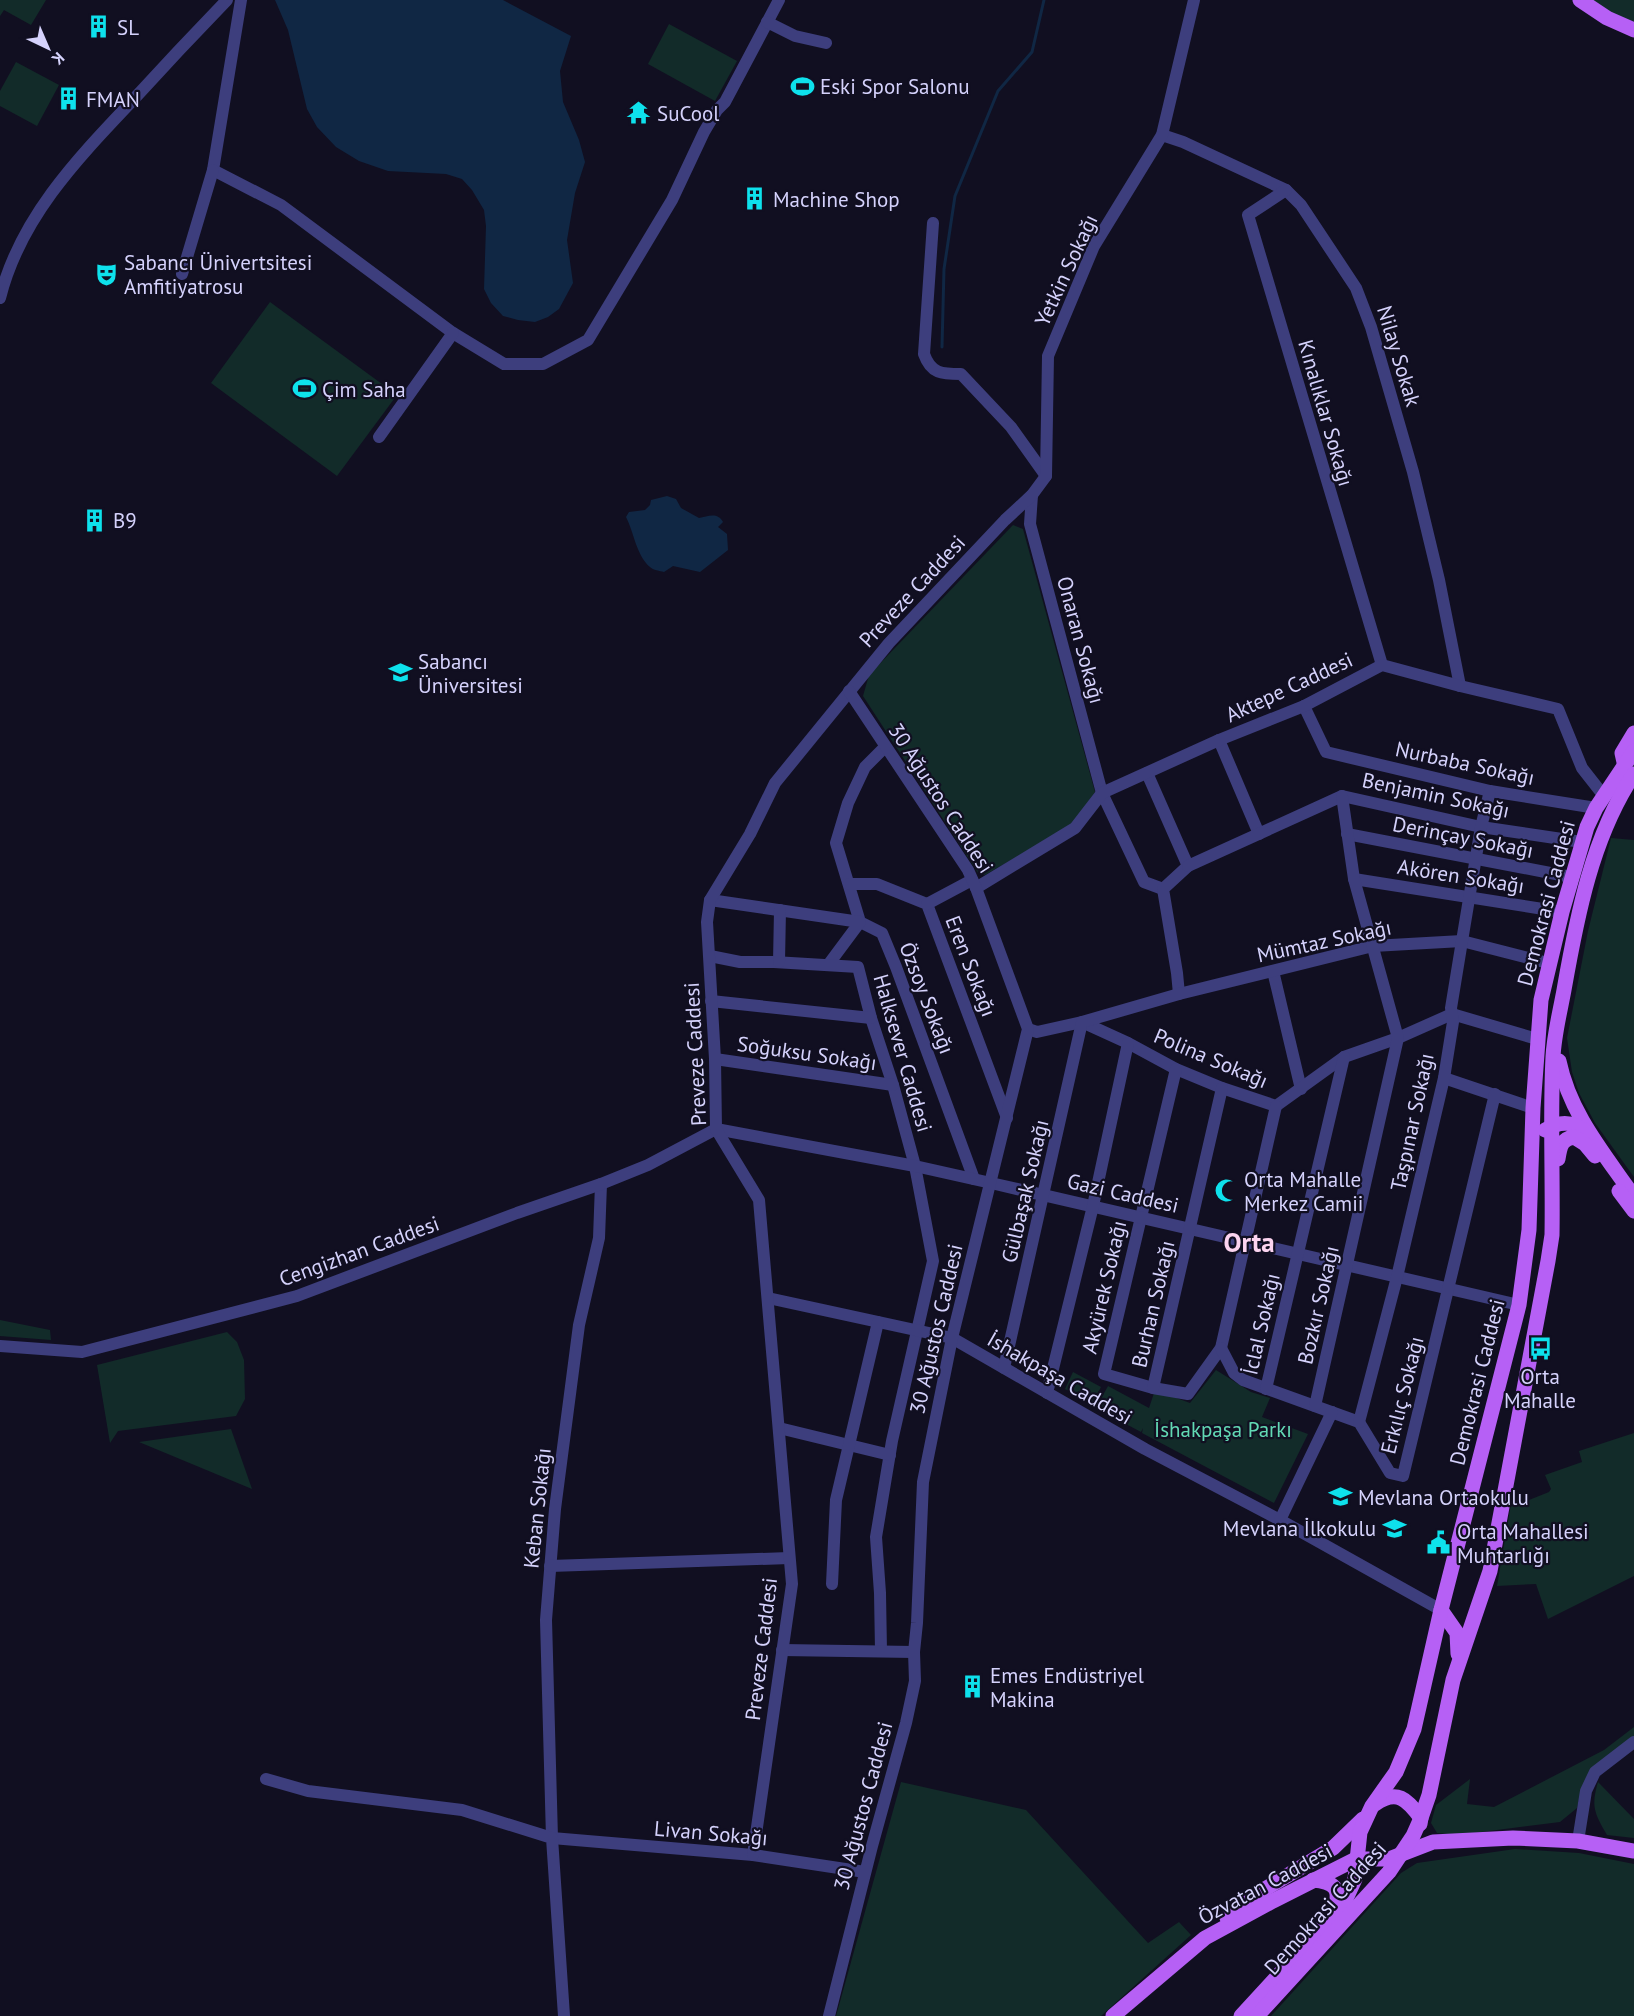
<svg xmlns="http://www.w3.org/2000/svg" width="1634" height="2016" font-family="'PT Sans',sans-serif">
	<rect width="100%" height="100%" fill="#110f21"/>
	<!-- green -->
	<g fill="#122b29">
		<path d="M0 0H46L31 25 4 10 0 16Z"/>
		<path d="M1591 0H1634V24L1617 17Z"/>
		<path d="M669 24 737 61 715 101 648 64Z"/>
		<path d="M16 62 59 85 37 126 0 106V91Z"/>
		<path d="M270 302 397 395 337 476 211 383Z"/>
		<path d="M1013 525 1023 529 1095 792 1072 825 985 875 978 873 863 696 869 675Z"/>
		<path d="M1611 838 1634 840V1177L1595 1123 1579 1093 1572 1072 1567 1038 1588 931Z"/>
		<path d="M0 1320 50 1330 51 1340 0 1336Z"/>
		<path d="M227 1332 237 1342 244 1360 245 1399 236 1416 118 1431 110 1443 97 1365Z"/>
		<path d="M1216 1370 1251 1392 1270 1398 1262 1417 1308 1434 1274 1503 1142 1433 1143 1428 1141 1432 1096 1408 1108 1386 1149 1408 1155 1390 1190 1403Z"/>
		<path d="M1073 1372 1101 1387 1093 1403 1065 1389Z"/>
		<path d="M231 1429 252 1489 139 1442Z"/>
		<path d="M1634 1433V1576L1548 1619 1536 1584 1497 1586 1514 1486 1519 1504 1549 1492 1551 1489 1545 1475 1582 1462 1579 1451Z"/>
		<path d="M1634 1727V1739L1582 1787 1577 1808 1560 1822 1458 1835 1437 1833 1431 1823 1436 1805 1470 1779 1467 1804 1494 1807 1604 1750Z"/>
		<path d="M901 1782 1026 1810 1148 1943 1179 1922 1191 1935 1101 2016H836Z"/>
		<path d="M1598 1782 1634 1819V1838L1607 1835C1594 1813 1591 1806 1598 1782Z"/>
		<path d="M1515 1849 1579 1853 1634 1864V2016H1271L1401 1873 1417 1863Z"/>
	</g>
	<!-- water -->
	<g fill="#102744">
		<path d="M275 0H503L571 36 560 71 563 102 579 140 585 162 575 193 567 240 573 283 559 309 548 317 535 322 518 320 503 316 491 303 484 289 486 226 484 210 472 190 462 179 446 174 388 171 359 161 336 147 317 127 307 109 288 30Z"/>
		<path d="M667 496 676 499 681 508 699 518C708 516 718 512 723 522L718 527 727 534 728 550 700 572 673 566 664 572C660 571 653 570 650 567 636 555 634 532 626 517L629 512 645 510 650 505 651 500Z"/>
	</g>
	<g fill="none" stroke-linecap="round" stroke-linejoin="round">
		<!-- stream -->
		<path stroke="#102744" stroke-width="3" d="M942 347 944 269 955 196 998 91 1032 52 1044 0"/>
		<!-- minor -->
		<g stroke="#3d3e7d" stroke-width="12">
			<path d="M241 0 213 170 281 205 453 333 504 364H543L588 340 672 200 704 132 717 110 725 102 779 0"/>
			<path d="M767 22 795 36 826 43"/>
			<path d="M1162 135 1183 142 1286 190 1301 205 1356 288 1371 327 1413 472 1439 580 1460 686"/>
			<path d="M1286 190 1248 215 1382 665"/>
			<path d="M933 223 924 354C931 374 942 374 961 374L1011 427 1046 476"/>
			<path d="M182 274 213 170"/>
			<path d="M0 298C20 218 77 159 133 100 164 66 195 33 227 0"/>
			<path d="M379 437 453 333"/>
			<path d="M1032 495 1030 524 1102 793 1144 882 1163 889"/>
			<path d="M1304 706 1326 752 1490 791 1596 808"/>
			<path d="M1219 740 1259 834"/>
			<path d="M885 747 865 767 848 803 836 843 860 922 882 933 896 967 974 1179"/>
			<path d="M1147 773 1188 866 1163 889 1177 973 1179 994"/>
			<path d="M1347 834 1571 877"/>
			<path d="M1188 866 1342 796 1481 827 1582 842"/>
			<path d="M1354 879 1562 912"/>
			<path d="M849 884H877L927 904 1007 1118"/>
			<path d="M976 888 1075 828 1102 793 1219 740 1304 706 1382 665 1460 686 1558 709 1582 768 1604 796"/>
			<path d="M710 900 860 922 828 965"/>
			<path d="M927 904 972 880"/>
			<path d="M710 956 740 962H774L858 967 871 1018 893 1085 915 1166 933 1261 892 1441 876 1537 880 1593 881 1651"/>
			<path d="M779 962 780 910"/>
			<path d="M1273 971 1301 1089"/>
			<path d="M711 1001 871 1018"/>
			<path d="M1028 1029 1037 1032 1082 1022 1128 1043 1176 1069 1222 1088 1276 1106 1344 1057 1398 1038 1452 1014 1537 1039"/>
			<path d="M715 1059 893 1085"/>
			<path d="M1176 1069 1104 1374 1153 1388 1188 1394 1221 1348 1276 1106"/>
			<path d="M1444 1078 1533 1108"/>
			<path d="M601 1184 599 1238 579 1325 555 1509 546 1620 552 1838 753 1855 865 1872"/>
			<path d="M768 1298 952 1338 1145 1449 1280 1520 1441 1610"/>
			<path d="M0 1346 82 1352 297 1296 517 1213 601 1184 648 1165 716 1129 915 1166 991 1183 1519 1305"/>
			<path d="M1221 1348 1234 1373 1243 1380 1359 1422 1390 1473 1403 1476 1495 1094"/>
			<path d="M1004 1368 1082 1022 1179 994 1373 946 1462 941 1548 963"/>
			<path d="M1153 1388 1222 1088"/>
			<path d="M1266 1389 1344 1057"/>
			<path d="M1047 1393 1093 1206 1128 1043"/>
			<path d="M1315 1406 1398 1038 1354 879 1342 796"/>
			<path d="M1359 1422 1397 1277 1444 1078 1453 1022 1451 1008 1462 941 1481 827 1490 791"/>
			<path d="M779 1428 890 1455"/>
			<path d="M1280 1520 1332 1412"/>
			<path d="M550 1566 789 1558"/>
			<path d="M832 1584 836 1500 878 1322"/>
			<path d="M782 1650 914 1652"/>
			<path d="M266 1779 308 1791 462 1810 552 1838 564 2016"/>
			<path d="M1578 1841 1586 1791 1595 1772 1634 1742"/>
			<path d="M753 1855 792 1584 759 1200 716 1129 715 1059 707 922 710 900 750 834 775 783 889 643 1005 520 1032 495 1046 476 1048 356 1094 246 1162 135 1194 0"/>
			<path d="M829 2016 872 1846 906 1723 915 1681 914 1652 917 1623 923 1482 952 1338 1028 1029 976 888 968 870 849 691"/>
		</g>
		<!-- major -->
		<g stroke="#b660f5" stroke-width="15">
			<path d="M1580 0 1607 18 1634 30"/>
			<path d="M1624 762 1622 753 1634 733"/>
			<path d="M1559 1061C1570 1114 1604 1153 1634 1197"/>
			<path d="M1545 1130C1561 1120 1574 1121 1588 1134"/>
			<path d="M1558 1159C1560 1147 1561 1139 1574 1137L1585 1144 1595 1156"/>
			<path d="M1619 1191 1634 1211"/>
			<path d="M1441 1610 1457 1633 1458 1654"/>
			<path d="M1375 1804C1397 1789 1407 1799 1421 1818L1420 1824"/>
			<path d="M1313 1880C1338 1882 1341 1891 1334 1913"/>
			<path d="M1227 1918 1265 1889 1333 1848 1363 1819"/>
			<path d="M1113 2016 1205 1938 1273 1901 1356 1859H1389L1433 1842 1513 1838 1578 1841 1634 1851"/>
			<path d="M1241 2016 1343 1905 1355 1879 1360 1832 1372 1806 1396 1772 1414 1729 1441 1610 1519 1305 1529 1230 1533 1108 1541 1000 1562 912 1587 827 1596 808 1634 751"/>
			<path d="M1257 2016 1389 1872 1413 1836 1421 1818 1429 1795 1453 1680 1490 1571 1548 1261 1552 1235C1553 1176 1550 1116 1553 1057 1554 1035 1560 1012 1564 990 1577 916 1592 837 1634 774"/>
		</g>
	</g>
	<!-- icons -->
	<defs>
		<symbol id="building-bare" viewBox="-9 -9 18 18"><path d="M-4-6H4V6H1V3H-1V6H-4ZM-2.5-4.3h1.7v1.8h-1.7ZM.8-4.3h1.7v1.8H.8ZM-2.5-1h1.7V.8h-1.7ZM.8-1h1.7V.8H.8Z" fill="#0ee1ec" stroke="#110f21" stroke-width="2.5" paint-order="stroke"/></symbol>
		<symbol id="stadium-bare" viewBox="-9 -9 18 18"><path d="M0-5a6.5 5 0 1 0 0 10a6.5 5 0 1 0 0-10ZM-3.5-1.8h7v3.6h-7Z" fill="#0ee1ec" stroke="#110f21" stroke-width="2.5" paint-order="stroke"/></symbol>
		<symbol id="temple-bare" viewBox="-9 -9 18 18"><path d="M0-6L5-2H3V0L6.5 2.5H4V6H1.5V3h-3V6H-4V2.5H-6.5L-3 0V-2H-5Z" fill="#0ee1ec" stroke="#110f21" stroke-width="2.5" paint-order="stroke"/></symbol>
		<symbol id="theatre-bare" viewBox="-9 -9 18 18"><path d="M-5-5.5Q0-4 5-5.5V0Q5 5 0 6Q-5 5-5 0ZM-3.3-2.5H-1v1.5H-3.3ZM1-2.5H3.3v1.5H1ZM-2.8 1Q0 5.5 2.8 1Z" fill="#0ee1ec" stroke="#110f21" stroke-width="2.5" paint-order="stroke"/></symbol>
		<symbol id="university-bare" viewBox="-9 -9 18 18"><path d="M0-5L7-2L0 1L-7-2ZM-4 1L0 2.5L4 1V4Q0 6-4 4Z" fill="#0ee1ec" stroke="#110f21" stroke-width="2.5" paint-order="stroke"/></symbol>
		<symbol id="mosque-bare" viewBox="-9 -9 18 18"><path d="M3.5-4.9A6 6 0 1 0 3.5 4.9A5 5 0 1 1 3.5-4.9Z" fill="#0ee1ec" stroke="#110f21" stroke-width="2.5" paint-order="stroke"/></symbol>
		<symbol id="bus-bare" viewBox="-9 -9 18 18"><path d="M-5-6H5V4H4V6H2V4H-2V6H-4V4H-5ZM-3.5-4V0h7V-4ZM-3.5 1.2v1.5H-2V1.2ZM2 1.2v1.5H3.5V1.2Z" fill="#0ee1ec" stroke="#110f21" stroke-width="2.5" paint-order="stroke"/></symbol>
		<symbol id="school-bare" viewBox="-9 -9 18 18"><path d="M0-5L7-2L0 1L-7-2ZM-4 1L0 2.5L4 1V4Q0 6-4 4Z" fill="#0ee1ec" stroke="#110f21" stroke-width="2.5" paint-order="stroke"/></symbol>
		<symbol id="civic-bare" viewBox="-9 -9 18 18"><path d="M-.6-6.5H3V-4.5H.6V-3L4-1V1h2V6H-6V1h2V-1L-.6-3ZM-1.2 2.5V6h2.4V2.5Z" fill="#0ee1ec" stroke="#110f21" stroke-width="2.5" paint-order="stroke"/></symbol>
	</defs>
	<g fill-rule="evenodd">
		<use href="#building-bare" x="82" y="10" width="33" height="33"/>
		<use href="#stadium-bare" x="786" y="70" width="33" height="33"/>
		<use href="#building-bare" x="52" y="82" width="33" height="33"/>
		<use href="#temple-bare" x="622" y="96" width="33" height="33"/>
		<use href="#building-bare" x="738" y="182" width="33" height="33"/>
		<use href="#theatre-bare" x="90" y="258" width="33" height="33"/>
		<use href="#stadium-bare" x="288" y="372" width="33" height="33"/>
		<use href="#building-bare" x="78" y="504" width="33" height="33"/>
		<use href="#university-bare" x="384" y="656" width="33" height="33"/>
		<use href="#mosque-bare" x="1210" y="1174" width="33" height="33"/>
		<use href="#bus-bare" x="1524" y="1332" width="33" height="33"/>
		<use href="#school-bare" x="1324" y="1480" width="33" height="33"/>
		<use href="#school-bare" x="1378" y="1512" width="33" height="33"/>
		<use href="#civic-bare" x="1422" y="1526" width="33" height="33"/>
		<use href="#building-bare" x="956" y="1670" width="33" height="33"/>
	</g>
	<g text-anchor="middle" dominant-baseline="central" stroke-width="4.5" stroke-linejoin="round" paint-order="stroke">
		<!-- poi labels -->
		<g font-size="21" fill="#d5d2fc" stroke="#110f21" text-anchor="start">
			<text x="117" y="27">SL</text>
			<text x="820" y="86">Eski Spor Salonu</text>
			<text x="86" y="99">FMAN</text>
			<text x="657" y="113">SuCool</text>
			<text x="773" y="199">Machine Shop</text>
			<text x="124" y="262">Sabancı Ünivertsitesi<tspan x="124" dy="24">Amfitiyatrosu</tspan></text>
			<text x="322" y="389">Çim Saha</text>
			<text x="113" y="520">B9</text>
			<text x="418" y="661">Sabancı<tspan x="418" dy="24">Üniversitesi</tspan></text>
			<text x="1244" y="1179">Orta Mahalle<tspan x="1244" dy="24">Merkez Camii</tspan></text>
			<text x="1540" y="1376" text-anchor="middle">Orta<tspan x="1540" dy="24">Mahalle</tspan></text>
			<text x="1358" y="1497">Mevlana Ortaokulu</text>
			<text x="1376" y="1528" text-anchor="end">Mevlana İlkokulu</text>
			<text x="1457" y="1531">Orta Mahallesi<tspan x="1457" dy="24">Muhtarlığı</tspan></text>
			<text x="990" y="1675">Emes Endüstriyel<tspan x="990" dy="24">Makina</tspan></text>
		</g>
		<!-- street labels -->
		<g font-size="21" fill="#d5d2fc" stroke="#110f21">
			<text transform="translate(1066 270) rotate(-65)">Yetkin Sokağı</text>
			<text transform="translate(1399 356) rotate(73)">Nilay Sokak</text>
			<text transform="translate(1326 413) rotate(74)">Kınalıklar Sokağı</text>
			<text transform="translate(912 591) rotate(-47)">Preveze Caddesi</text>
			<text transform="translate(1081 640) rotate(75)">Onaran Sokağı</text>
			<text transform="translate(1289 687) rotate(-25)">Aktepe Caddesi</text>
			<text transform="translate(1465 763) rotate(12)">Nurbaba Sokağı</text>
			<text transform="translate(1436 795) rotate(12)">Benjamin Sokağı</text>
			<text transform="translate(941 798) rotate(57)">30 Ağustos Caddesi</text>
			<text transform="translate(1463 837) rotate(11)">Derinçay Sokağı</text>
			<text transform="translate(1461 876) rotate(9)">Akören Sokağı</text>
			<text transform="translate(1546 903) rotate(-75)">Demokrasi Caddesi</text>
			<text transform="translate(1324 941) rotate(-12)">Mümtaz Sokağı</text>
			<text transform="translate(971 966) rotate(69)">Eren Sokağı</text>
			<text transform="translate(927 998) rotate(69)">Özsoy Sokağı</text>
			<text transform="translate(807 1053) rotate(8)">Soğuksu Sokağı</text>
			<text transform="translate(903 1053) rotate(74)">Halksever Caddesi</text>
			<text transform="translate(695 1054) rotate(-93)">Preveze Caddesi</text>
			<text transform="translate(1211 1058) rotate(23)">Polina Sokağı</text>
			<text transform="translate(1412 1122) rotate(-78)">Taşpınar Sokağı</text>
			<text transform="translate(1025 1191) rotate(-77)">Gülbaşak Sokağı</text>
			<text transform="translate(1123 1193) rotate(13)">Gazi Caddesi</text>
			<text transform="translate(359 1251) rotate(-20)">Cengizhan Caddesi</text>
			<text transform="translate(1104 1287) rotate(-77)">Akyürek Sokağı</text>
			<text transform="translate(1153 1304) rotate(-77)">Burhan Sokağı</text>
			<text transform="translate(1318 1305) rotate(-77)">Bozkır Sokağı</text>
			<text transform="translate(1261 1324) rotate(-77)">İclal Sokağı</text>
			<text transform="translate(936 1329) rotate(-77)">30 Ağustos Caddesi</text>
			<text transform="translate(1060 1378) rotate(30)">İshakpaşa Caddesi</text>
			<text transform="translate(1477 1382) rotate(-76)">Demokrasi Caddesi</text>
			<text transform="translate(1402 1395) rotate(-76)">Erkılıç Sokağı</text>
			<text transform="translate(537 1508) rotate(-84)">Keban Sokağı</text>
			<text transform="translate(761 1649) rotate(-83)">Preveze Caddesi</text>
			<text transform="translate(863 1806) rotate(-75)">30 Ağustos Caddesi</text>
			<text transform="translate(711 1833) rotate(5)">Livan Sokağı</text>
			<text transform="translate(1265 1884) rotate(-28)">Özvatan Caddesi</text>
			<text transform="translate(1325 1908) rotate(-48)">Demokrasi Caddesi</text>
		</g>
		<!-- park labels -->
		<g font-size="21" fill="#62d8b4" stroke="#110f21">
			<text x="1223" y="1429">İshakpaşa Parkı</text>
		</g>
		<!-- district labels -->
		<g font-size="27" font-weight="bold" fill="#fcd4f0" stroke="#110f21">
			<text x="1249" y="1242">Orta</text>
		</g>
	</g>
	<!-- north arrow -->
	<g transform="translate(48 48) rotate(136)" stroke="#110f21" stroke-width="4.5" paint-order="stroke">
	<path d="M0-4.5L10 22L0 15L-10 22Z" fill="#d5d2fc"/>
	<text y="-9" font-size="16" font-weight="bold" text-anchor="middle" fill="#d5d2fc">K</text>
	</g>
</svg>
